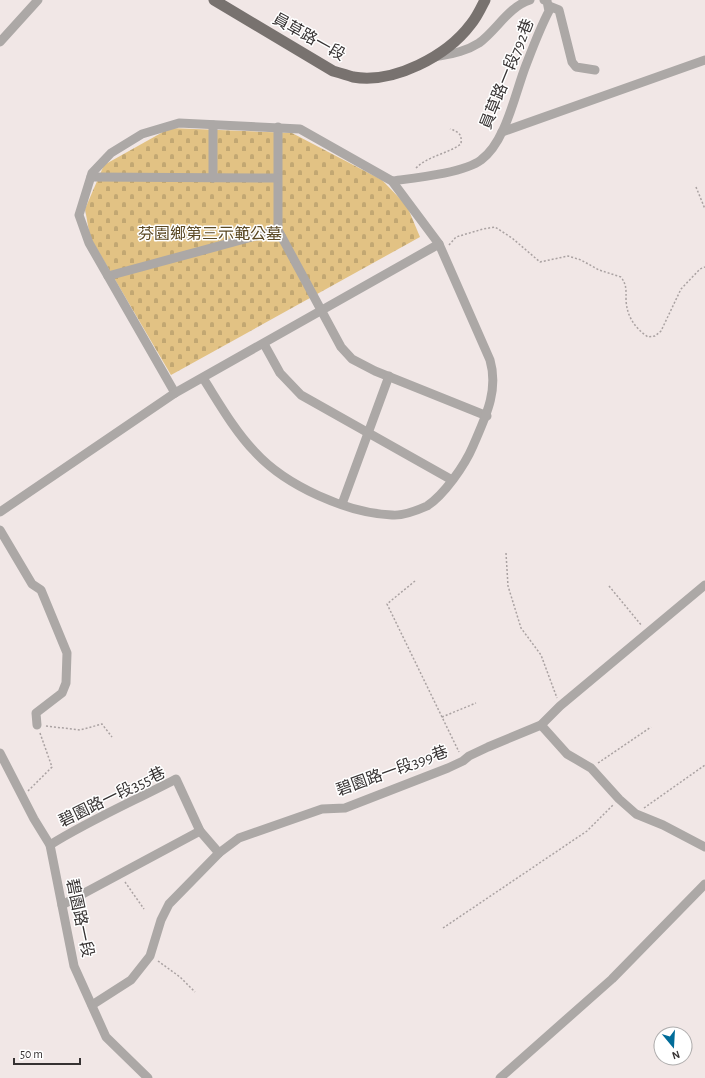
<svg xmlns="http://www.w3.org/2000/svg" width="705" height="1078" font-family="'Alegreya Sans','Noto Sans TC',sans-serif">
	<defs>
		<pattern id="cemetery-stones" width="16" height="16" patternUnits="userSpaceOnUse"><rect width="16" height="16" fill="#e2c284"/><path d="M2 7V4a2 2 0 0 1 4 0v3zM10 15v-3a2 2 0 0 1 4 0v3z" fill="#c2a772"/></pattern>
	</defs>
	<rect width="100%" height="100%" fill="#f1e7e6"/>
	<!-- cemetery -->
	<path fill="url(#cemetery-stones)" d="M170 128 292 133 382 180 407 206 420 237 171 375 90 237 85 209 104 165Z"/>
	<g fill="none" stroke-linecap="round" stroke-linejoin="round">
		<!-- path -->
		<g stroke="#aaa2a2" stroke-width="1.5" stroke-dasharray="2 2" stroke-linecap="butt">
			<path d="M416 168C428 156 447 154 461 144 462 134 459 132 450 129"/>
			<path d="M696 187 705 209"/>
			<path d="M449 245 456 237 483 229 495 227 512 238 540 262 568 256 581 260 599 270 621 277C627 285 626 291 626 300 627 317 635 328 648 337L655 336 661 331 681 289 700 269 705 267"/>
			<path d="M506 553 508 586 521 628 541 655 557 698"/>
			<path d="M415 581 387 604 459 752"/>
			<path d="M609 586 642 626"/>
			<path d="M442 717 476 703"/>
			<path d="M46 726 80 730 102 724 112 737"/>
			<path d="M598 763 651 727"/>
			<path d="M28 791 52 767 40 733"/>
			<path d="M644 808 705 765"/>
			<path d="M125 882 144 909"/>
			<path d="M443 928 587 831 613 805"/>
			<path d="M158 961 180 977 195 992"/>
		</g>
		<!-- minor -->
		<g stroke="#aca8a6" stroke-width="9">
			<path d="M549 6 559 10 572 62 576 67 595 70"/>
			<path d="M0 42 38 0"/>
			<path d="M435 57C450 54 465 52 479 43 497 30 508 7 530 0"/>
			<path d="M278 127V230L341 347 352 359 375 371 487 416"/>
			<path d="M502 132 705 60"/>
			<path d="M91 177 277 178"/>
			<path d="M213 178V125"/>
			<path d="M392 181C414 178 464 173 481 160 506 142 515 93 526 65 533 47 540 28 549 11L547 1 544 0"/>
			<path d="M108 276 278 230"/>
			<path d="M264 344 280 373 301 395 452 480"/>
			<path d="M175 393 89 243 79 215 92 173 111 153 142 134 179 123 300 129 392 181 439 244 490 360C499 391 485 418 473 446 465 465 444 495 427 506 418 510 402 516 392 515 347 513 286 486 255 452 234 430 219 403 203 378"/>
			<path d="M342 504 389 376"/>
			<path d="M0 512 175 393 439 244"/>
			<path d="M0 530 32 584 41 590 67 653 66 683 62 693 36 713 37 725"/>
			<path d="M541 725 567 754 591 768 619 799 636 814 663 825 705 847"/>
			<path d="M0 753 34 819 50 845 74 966 106 1037 148 1078"/>
			<path d="M50 845C90 820 134 801 176 779L200 831 219 853"/>
			<path d="M62 905 200 831"/>
			<path d="M92 1005 131 980 150 956 161 920 169 904 219 853 239 838 322 809 345 808 448 768 463 761 469 756 488 747 541 725 560 706 705 585"/>
			<path d="M500 1078 612 979 705 884"/>
		</g>
		<!-- major -->
		<path stroke="#78726f" stroke-width="11" d="M214 0 333 71C340 73 347 75 353 77 394 84 447 56 471 24 477 17 481 8 485 0"/>
	</g>
	<g text-anchor="middle" dominant-baseline="central" stroke-width="3" stroke-linejoin="round" paint-order="stroke">
		<!-- street labels -->
		<g font-size="16" fill="#363232" stroke="#fff">
			<text transform="translate(309 37) rotate(29)">員草路一段</text>
			<text transform="translate(507 74) rotate(-68)">員草路一段792巷</text>
			<text transform="translate(392 771) rotate(-20)">碧園路一段399巷</text>
			<text transform="translate(112 797) rotate(-26)">碧園路一段355巷</text>
			<text transform="translate(80 918) rotate(78)">碧園路一段</text>
		</g>
		<!-- park labels -->
		<g font-size="16" fill="#5a4823" stroke="#fff">
			<text x="210" y="234">芬園鄉第三示範公墓</text>
		</g>
	</g>
	<!-- north arrow -->
	<g transform="translate(673 1046) rotate(162)"><circle r="19" fill="#ffffff" stroke="#afadad"/>
	<path d="M0-3L7 15L0 10L-7 15Z" fill="#016c99"/>
	<text y="-6" font-size="11" font-weight="bold" text-anchor="middle" fill="#363232">N</text>
	</g>
	<!-- scale -->
	<path d="M14 1058v6h66v-6" fill="none" stroke="#363232" stroke-width="2"/>
	<text x="20" y="1058" font-size="12" fill="#363232" stroke="#ffffff" stroke-width="3" paint-order="stroke">50 m</text>
</svg>
